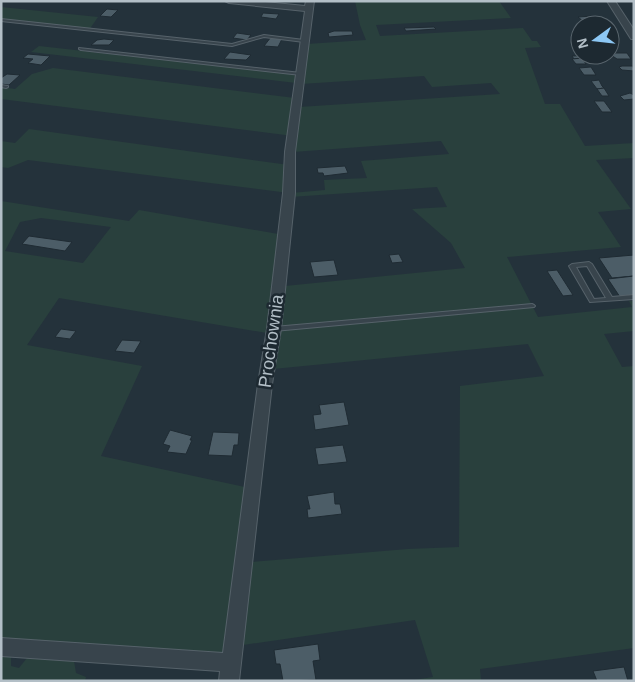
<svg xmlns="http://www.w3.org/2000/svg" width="635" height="682" font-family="Arial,sans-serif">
	<rect width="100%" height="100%" fill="#24323b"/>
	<!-- green -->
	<g fill="#29403d" fill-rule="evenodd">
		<path d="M355 1H499L511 18 376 25 380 36 523 28 532 41H537L541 47 525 48 545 104H560L585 146 634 143V158L596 160 631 209 598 212 621 247 507 257 538 317 632 307 629 301H634V331L604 334 622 367 634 366V648L480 669 481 681H408L433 677 415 620 243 645 252 562 408 549 459 547 460 386 544 376 528 344 273 369 285 286 465 268 451 243 412 209 447 207 437 187 290 197 291 193 325 190 324 180 367 178 361 161 449 154 441 141 293 152 299 107 500 94 491 83 432 87 424 76 301 84 307 44 366 40 360 25Z"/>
		<path d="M1 7 98 17 89 30 1 19Z"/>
		<path d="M39 46 290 74 296 76V83L31 52Z"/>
		<path d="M53 68 295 98 293 136 1 99V87L15 89 32 74Z"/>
		<path d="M29 129 289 165V193L28 160 8 168 1 167V141L15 143Z"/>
		<path d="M1 201 129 221 139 210 284 235 273 334 59 298 27 345 142 366 101 456 254 489 232 663 1 647ZM41 218 111 227 83 263 5 251 20 222Z"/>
		<path d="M1 654H11V666L19 668 27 658 74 661 76 673 86 677 85 681H1Z"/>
	</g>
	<!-- building -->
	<g fill="#4c5d67" stroke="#1f2b33">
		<path d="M107 9 118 10 111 17 100 16Z"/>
		<path d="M263 13 279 14 276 19 261 17Z"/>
		<path d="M592 16 598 20V22H584L578 17Z"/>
		<path d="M434 27 436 29 406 31 404 28Z"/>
		<path d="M334 31H352L353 35 329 37 328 33Z"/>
		<path d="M237 33 251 35 247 40 233 38Z"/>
		<path d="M271 37 282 39 278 47 264 46Z"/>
		<path d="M104 39 114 40 109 45H91L97 40Z"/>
		<path d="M230 52 251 55 246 60 224 59Z"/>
		<path d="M613 53H627L631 59H617L611 55H614Z"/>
		<path d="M28 54 50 56 41 65 28 63 33 59 23 58Z"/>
		<path d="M604 55 605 56 574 59 572 56Z"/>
		<path d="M582 58 586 64H576L572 59Z"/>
		<path d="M622 66H633L634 71 622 70 619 67Z"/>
		<path d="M591 67 596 75H584L579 68Z"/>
		<path d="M7 74 20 75 9 85 1 84V78Z"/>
		<path d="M599 80 602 86 604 88 597 89 591 81Z"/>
		<path d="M604 88 609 96H602L597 89Z"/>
		<path d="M630 93 634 95V99L624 100 620 96Z"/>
		<path d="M594 101H604L612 112H602Z"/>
		<path d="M345 166 348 173 324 176 323 173H318L317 168Z"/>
		<path d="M29 236 72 242 65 251 22 244Z"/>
		<path d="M399 254 403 262 392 263 389 255Z"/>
		<path d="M634 255V276L612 278 599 258Z"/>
		<path d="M334 260 338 275 314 277 310 262Z"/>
		<path d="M557 270 573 295 563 296 547 271Z"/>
		<path d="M634 276V296L620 297 608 279Z"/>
		<path d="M61 329 76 331 70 339 55 337Z"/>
		<path d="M122 340 141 341 134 353 115 351Z"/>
		<path d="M344 402 349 425 315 430 313 415 321 414 319 405Z"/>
		<path d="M170 430 192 436 190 440H192L186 454 167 452 170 446 163 444Z"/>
		<path d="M213 432 239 433 238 445H234L232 456 208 455Z"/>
		<path d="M343 445 347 462 318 465 315 448Z"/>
		<path d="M334 492 335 504H340L342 514 308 518 307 509H310L307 496Z"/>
		<path d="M318 644 320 660 313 661 316 680 283 681 280 664H276L274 650Z"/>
		<path d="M624 667 628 681H597L593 671Z"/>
	</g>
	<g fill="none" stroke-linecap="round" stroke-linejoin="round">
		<defs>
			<g id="service">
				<path d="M1 19 232 44 264 35 304 40 306 41 304 42 264 37 232 46 1 21Z"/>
				<path d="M79 48 301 73 303 74 301 75 81 50 79 49Z"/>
				<path d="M1 85 8 86V87L6 88 1 87Z"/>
				<path d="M589 262 592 264 612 297 634 295V299L590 302 569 266 572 264ZM587 266 606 298 594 299 576 267Z"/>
				<path d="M532 304 534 305 535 306 534 307 274 331 271 329 274 327Z"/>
			</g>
			<g id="minor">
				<path d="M225 1H255L305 6 306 1H314L295 152V193L281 329 272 384 239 681H219L220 671 1 656V638L223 653 258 384 267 329 283 193 285 152 305 11 229 3Z"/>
				<path d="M607 1H615L634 30V39H631Z"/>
			</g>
		</defs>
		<!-- service casing -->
		<use href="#service" stroke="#56626a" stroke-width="2"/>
		<!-- minor casing -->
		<use href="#minor" stroke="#56626a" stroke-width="2"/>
		<!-- service -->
		<use href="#service" fill="#38444c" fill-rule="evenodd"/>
		<!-- minor -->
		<use href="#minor" fill="#38444c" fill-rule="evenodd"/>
	</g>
	<g text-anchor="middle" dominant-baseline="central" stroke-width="5" stroke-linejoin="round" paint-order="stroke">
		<!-- street labels -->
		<g font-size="18" fill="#b3bfc7" stroke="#1d2931">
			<text transform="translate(271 341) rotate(-82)">Prochownia</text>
		</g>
	</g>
	<!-- border -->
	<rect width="635" height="682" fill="none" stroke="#b3bfc7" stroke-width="5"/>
	<!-- north arrow -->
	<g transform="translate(595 40) rotate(255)"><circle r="24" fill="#1d2931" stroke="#59656d"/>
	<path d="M0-4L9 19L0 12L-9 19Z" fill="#8cc7f4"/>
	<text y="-8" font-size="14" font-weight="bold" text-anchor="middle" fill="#b3bfc7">N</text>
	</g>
</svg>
